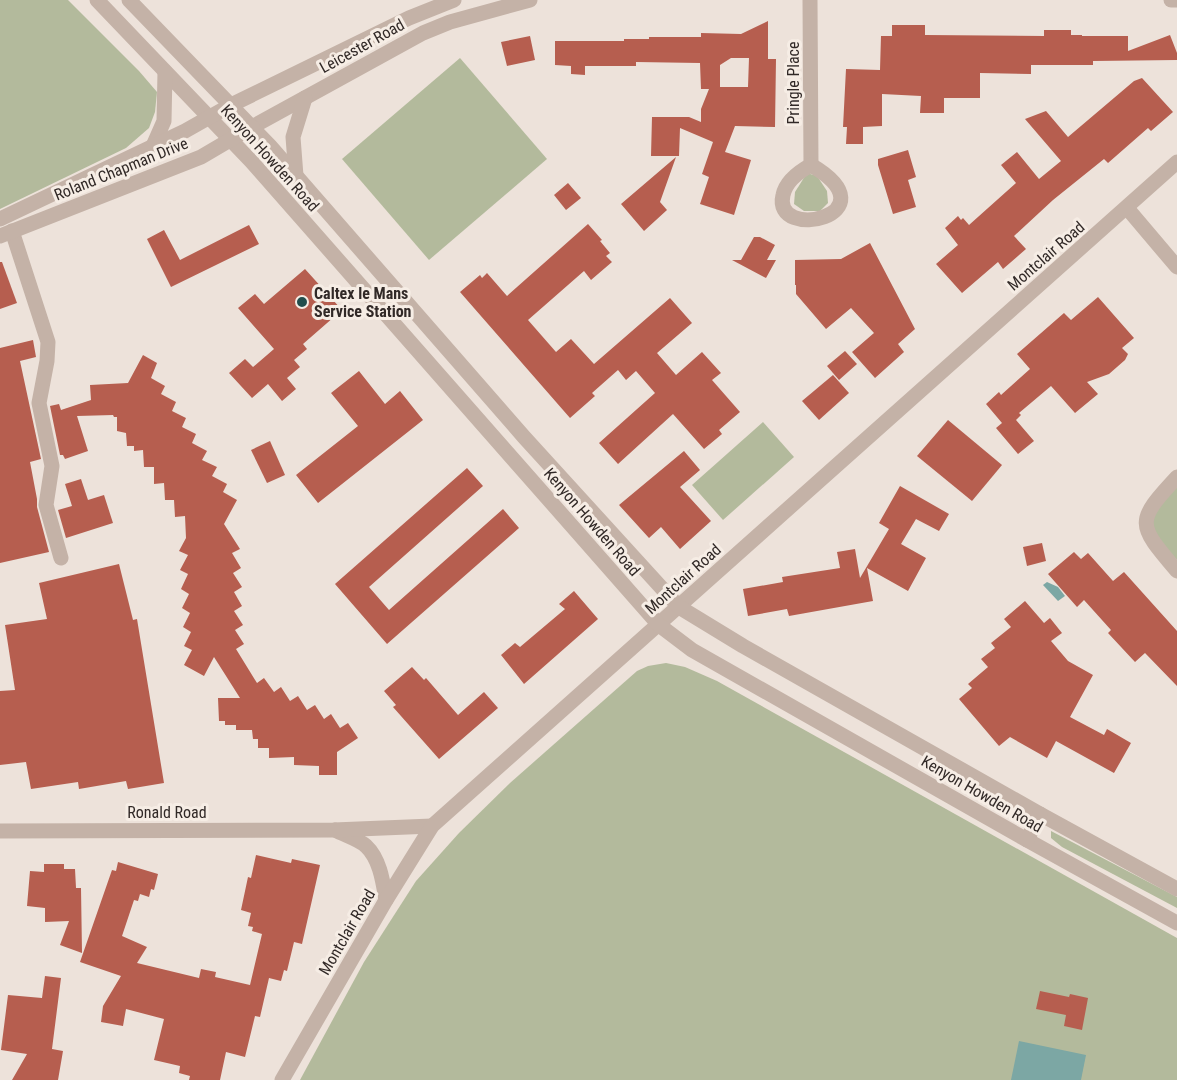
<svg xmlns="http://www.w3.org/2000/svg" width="1177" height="1080" font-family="'Roboto Condensed',sans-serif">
	<rect width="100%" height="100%" fill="#ede2da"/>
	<!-- green -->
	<g fill="#b3ba9c">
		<path d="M0 0H68L139 71 157 92 155 112 149 128 126 148 0 209Z"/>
		<path d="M460 58 547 159 429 260 342 159Z"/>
		<path d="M807 173 817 176 827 191 828 203 820 211H804L794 204 795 192Z"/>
		<path d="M763 422 794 457 723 520 692 485Z"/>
		<path d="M1177 485V560C1166 548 1144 529 1155 511 1160 502 1170 493 1177 485Z"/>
		<path d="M666 663 685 667 717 681 1177 938V1080H300L364 962 416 881 459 833 510 783 637 671 648 666Z"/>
		<path d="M1051 831 1177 897V908L1062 847 1051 838Z"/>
	</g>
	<!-- water -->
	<g fill="#7ca7a4">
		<path d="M1047 582 1058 587 1065 596 1058 601 1043 585Z"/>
		<path d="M1019 1041 1086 1055 1081 1080H1011Z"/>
	</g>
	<!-- building -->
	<g fill="#b65e4f" fill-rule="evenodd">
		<path d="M768 21V59H776L775 127 735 126 725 152 751 160 734 215 700 204 709 177 702 174 713 142 680 128 679 156H651L652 117H689L701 122V109L709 89H701L700 63 636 62V66H585V75L571 74V66L555 65V41H624V39H649V37H701V33L741 34ZM731 58H749L748 87H720V65Z"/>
		<path d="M892 25H925V35L1044 36V30H1071V35H1082V36H1128V51L1170 35 1177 53V60L1093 61V65H1031V74L980 73V98H944V113H920L921 96 882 94V126L863 127V144H846L847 127H843L846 69 880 70 881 36H892Z"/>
		<path d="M530 36 535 60 507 66 501 42Z"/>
		<path d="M1142 78 1173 112 1151 131 1148 128 1108 163 1104 159 1053 200 1014 236 1026 249 1003 269 998 262 962 293 936 264 958 245 945 228 958 216 961 220 963 218 969 225 1016 183 1001 165 1017 152 1039 179 1061 161 1025 119 1046 111 1068 137 1134 81Z"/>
		<path d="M908 150 916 177 908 180 916 207 893 214 878 165V159Z"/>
		<path d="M676 157 660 202 667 210 644 231 621 204Z"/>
		<path d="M568 183 581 198 566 210 554 195Z"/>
		<path d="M588 224 602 240 600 241 610 253 606 256 612 262 591 280 584 271 528 320 556 352 571 339 594 364 670 298 692 323 657 353 676 375 702 352 721 373 712 380 740 412 719 430 722 434 704 449 673 414 618 464 599 443 655 393 636 371 626 380 618 370 592 393 595 396 570 418 460 292 480 275 482 278 487 273 507 296Z"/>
		<path d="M249 225 259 244 171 287 147 239 164 230 180 260Z"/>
		<path d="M754 237H760L775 245 767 260H776L766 278 732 260H741Z"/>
		<path d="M870 243 915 329 898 344 904 352 875 378 852 352 874 333 851 308 826 329 796 294V285H795V260L841 259Z"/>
		<path d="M0 262H2L17 303 0 309Z"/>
		<path d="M305 269 342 310 303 344 307 349 294 360 300 367 287 378 296 389 282 401 268 384 252 398 229 373 245 359 253 367 274 349 238 308 255 294 264 304Z"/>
		<path d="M1098 297 1134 338 1122 348 1128 354 1125 360 1109 374 1087 382 1098 394 1075 413 1051 386 1019 413 1021 415 1016 420 1034 441 1018 454 996 428 1002 423 986 404 999 392 1001 395 1030 369 1017 354 1064 313 1071 320Z"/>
		<path d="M33 340 36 357 20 361 41 459 30 462 37 499V507L49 552 0 563V348Z"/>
		<path d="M845 351 857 364 839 380 827 366Z"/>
		<path d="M143 355 157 363 151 378 165 386 161 394 176 402 172 411 186 418 182 427 196 434 192 443 207 451 202 460 217 467 212 476 227 484 223 492 237 500 224 524 240 549 232 553 241 568 233 573 242 587 234 592 242 606 234 611 243 625 235 630 244 644 236 649 257 683 264 678 274 692 281 687 290 701 298 696 307 710 315 705 324 719 331 714 340 728 348 723 358 738 337 752V775H319V766L294 765V757L269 758V748H258V739H253L252 730H236V725H225V721H219L218 698H240L214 657 204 676 184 665 192 650 184 646 191 632 183 627 190 613 182 608 189 594 181 589 188 574 180 570 188 555 179 551 186 538 185 516 175 517 174 500H165L164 483 154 484V467H144L143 450 134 451V446H127L126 433 117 431V417H114L113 415 77 416 88 451 65 459 63 455H60L50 406 59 404 61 410 91 400 90 385 128 383Z"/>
		<path d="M359 371 385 404 400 391 423 420 318 503 296 475 358 426 331 393Z"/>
		<path d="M833 375 849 393 819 420 802 401Z"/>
		<path d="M948 420 1002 465 972 501 917 456Z"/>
		<path d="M270 441 285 475 267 483 251 450Z"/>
		<path d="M684 451 700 470 680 487 711 521 680 549 661 527 649 538 619 505Z"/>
		<path d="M467 468 483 486 369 587 389 610 503 509 519 528 387 644 335 584Z"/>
		<path d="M81 479 88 500 104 495 113 523 66 538 58 510 72 506 65 484Z"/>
		<path d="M900 486 949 514 939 531 916 519 901 544 926 558 908 591 867 568 873 601 789 616 787 609 748 616 743 589 783 582 782 577 840 568 837 552 855 549 860 578 889 529 879 523Z"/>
		<path d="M1042 543 1046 561 1027 566 1023 547Z"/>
		<path d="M1074 552 1081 559 1088 553 1113 581 1124 572 1177 631V686L1145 653 1135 662 1108 633 1111 630 1084 600 1077 607 1048 574Z"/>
		<path d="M119 564 133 620 137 619 164 783 128 789 126 781 79 789 78 782 31 789 26 762 0 765V691L15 690 5 625 47 619 39 583Z"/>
		<path d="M574 591 598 619 524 684 501 655 515 643 520 647 565 609 559 604Z"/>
		<path d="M1025 601 1044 623 1050 618 1062 633 1051 641 1068 661 1093 675 1070 717 1104 735 1107 729 1131 743 1114 773 1056 741 1047 758 1010 737 999 746 959 699 972 688 968 684 988 667 981 659 995 648 991 643 1011 627 1004 619Z"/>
		<path d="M412 667 424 680 426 678 458 715 484 692 498 708 439 759 393 707 396 705 384 691Z"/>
		<path d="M256 855 291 863 292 859 320 865 302 944 294 942 287 971 284 970 281 981 269 978 260 1017 255 1016 245 1057 226 1052 220 1080H189L190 1076 179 1073 180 1066 154 1060 164 1019 126 1009 123 1026 101 1022 103 1006 121 976 80 962 112 870 116 871 118 862 158 874 154 890 151 889 149 897 140 894 138 901 134 900 122 936 147 947 137 963 199 978 201 969 216 972 215 977 250 985 262 934 252 931 253 927 248 926 251 913 241 910 248 877 251 878Z"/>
		<path d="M44 864H64V869H75L76 888H81L82 953 60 945 69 921 45 922V908L27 906 30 871 44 872Z"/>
		<path d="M45 976 61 978 52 1049 63 1051 58 1080H12L27 1054 1 1050 8 995 42 998Z"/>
		<path d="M1040 991 1069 997 1070 994 1088 998 1082 1030 1064 1026 1066 1015 1036 1009Z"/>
	</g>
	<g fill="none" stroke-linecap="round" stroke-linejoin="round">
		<!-- minor -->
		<g stroke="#c4b2a7" stroke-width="15">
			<path d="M810 0 811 165"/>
			<path d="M1171 0H1177"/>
			<path d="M231 105 409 18 454 0"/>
			<path d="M252 127 423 33 450 22 530 0"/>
			<path d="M811 165C896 215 771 243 783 195 786 181 800 171 811 165Z"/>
			<path d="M1127 208 1177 267"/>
			<path d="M12 231 48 342 47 361 39 403 52 466 46 505 61 558"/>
			<path d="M1177 477C1135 522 1137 524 1177 571"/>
			<path d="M335 830C344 835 358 839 366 846 380 859 383 882 386 900"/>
			<path d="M0 831 334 830 432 826"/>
			<path d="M282 1080 386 900 432 826 1177 162"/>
		</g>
		<!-- tertiary -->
		<g stroke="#c4b2a7" stroke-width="15">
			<path d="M97 0 251 161 659 625 692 650 1027 840 1177 923"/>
			<path d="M129 0 270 146 524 437 679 607 743 646 1040 814 1177 889"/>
			<path d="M153 146 164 121 165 72"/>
			<path d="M296 176 293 137 305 98"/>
			<path d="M0 219 185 131 231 105"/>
			<path d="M0 236 201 157 252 127"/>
			<path d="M1027 840 1040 814"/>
		</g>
	</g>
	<!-- markers -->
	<circle fill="#224d4c" stroke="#f6ede5" stroke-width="2" cx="302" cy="302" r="6"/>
	<g text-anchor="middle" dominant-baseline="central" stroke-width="6" stroke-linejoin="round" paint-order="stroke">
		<!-- street labels -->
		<g font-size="16" fill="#312927" stroke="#f6ede5">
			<text transform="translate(362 46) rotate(-29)">Leicester Road</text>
			<text transform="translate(793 83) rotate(-90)">Pringle Place</text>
			<text transform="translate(270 158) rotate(48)">Kenyon Howden Road</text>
			<text transform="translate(121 169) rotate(-22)">Roland Chapman Drive</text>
			<text transform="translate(1046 256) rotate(-41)">Montclair Road</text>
			<text transform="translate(592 522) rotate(49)">Kenyon Howden Road</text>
			<text transform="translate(683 579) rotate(-42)">Montclair Road</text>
			<text transform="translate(982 794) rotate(30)">Kenyon Howden Road</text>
			<text x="167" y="812">Ronald Road</text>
			<text transform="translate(347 932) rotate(-60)">Montclair Road</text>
		</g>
		<!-- poi labels -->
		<g font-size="16" font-weight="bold" fill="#312927" stroke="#f6ede5" text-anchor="start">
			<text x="314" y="293">Caltex le Mans<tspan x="314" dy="18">Service Station</tspan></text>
		</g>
	</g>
</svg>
